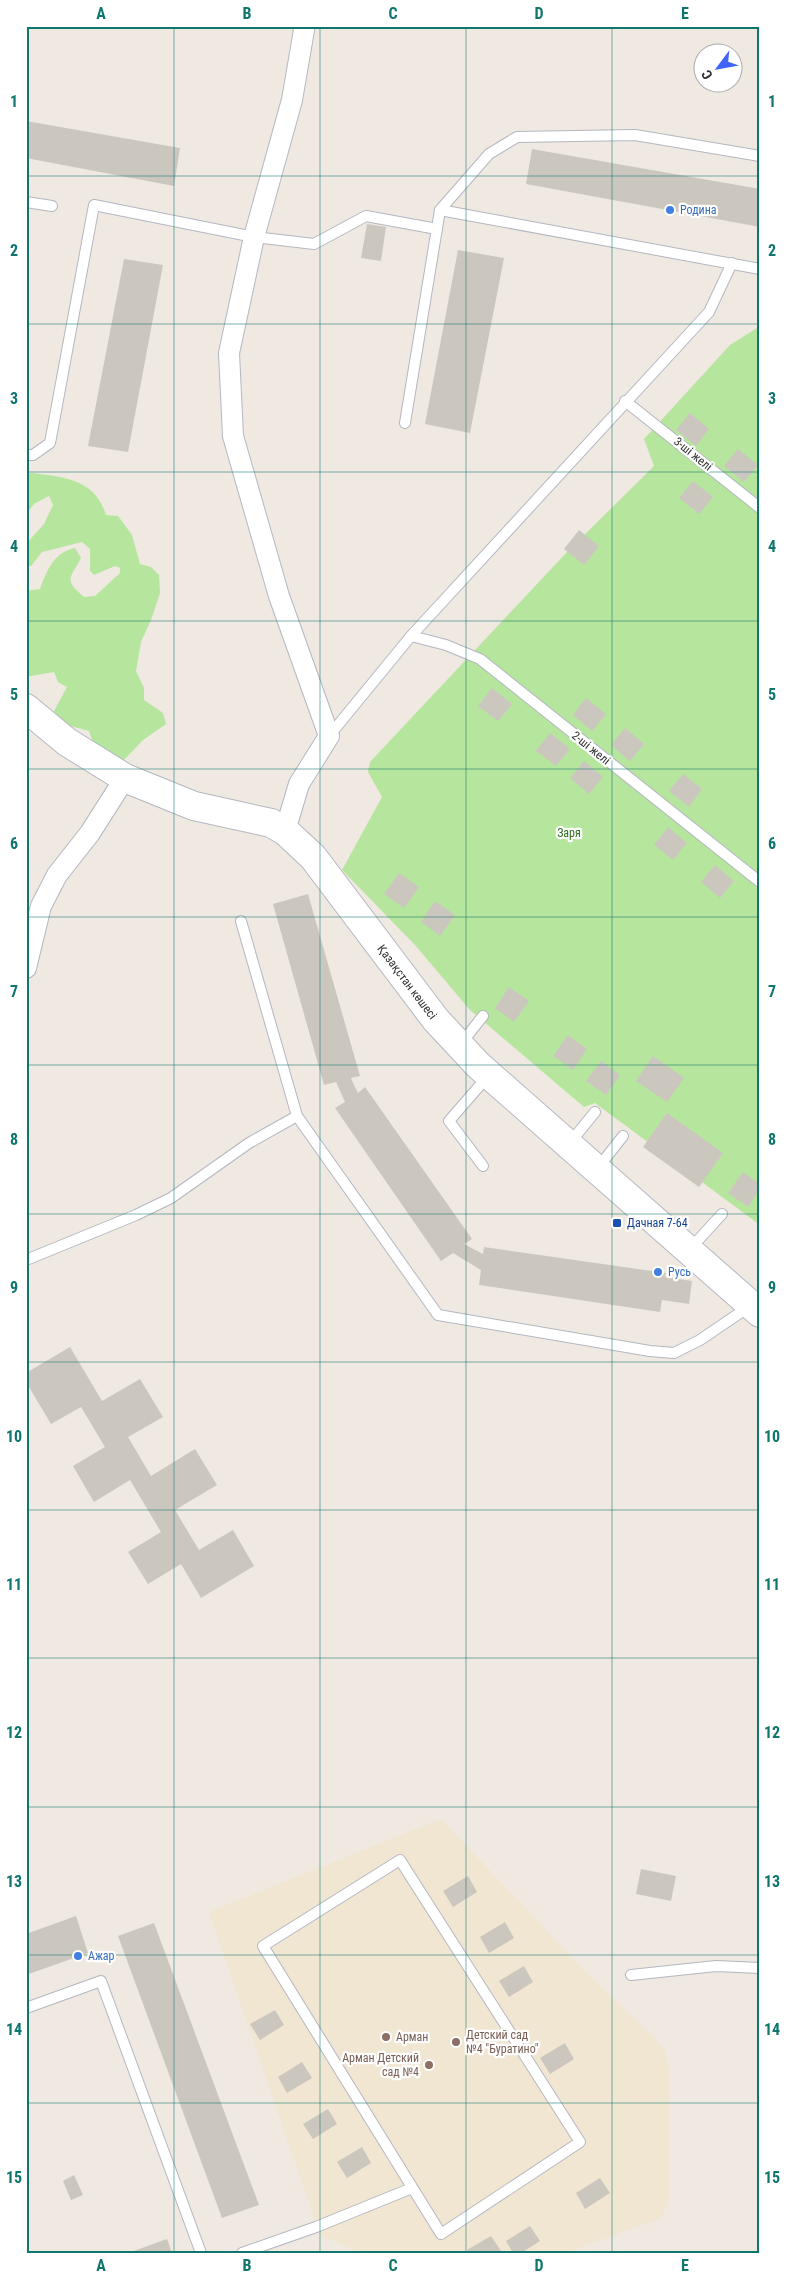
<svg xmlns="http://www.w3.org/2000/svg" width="786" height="2279" font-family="'Roboto Condensed',sans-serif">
	<rect width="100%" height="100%" fill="#efe9e1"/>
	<!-- education -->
	<path fill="#f0e6d1" d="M441 1819 588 1974 652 2035 664 2049 669 2067V2202L661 2218 566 2253H361L320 2235 209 1912Z"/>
	<!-- green -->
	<g fill="#b6e59e">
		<path d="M760 326V1225L595 1103 584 1107 470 1010 415 945 342 870 382 797 368 772 370 762 567 552 654 466 644 439 730 345Z"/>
		<path d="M32 473C64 477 95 479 106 515L118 516 132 535 140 564 151 567 159 575 160 593 151 620 141 642 136 671 144 688V700L163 713 166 724 143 740 122 762 98 757 89 731 56 722 54 711 67 687 58 682 54 672 26 677V591L40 589C47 570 54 552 75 548L81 558C69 580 64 579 84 597L95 596 120 573V568L115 566 94 575 90 571V549L82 542 42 552 31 566H26V544L44 524 53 505 49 496 34 504 26 514V474Z"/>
	</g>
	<!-- building -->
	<g fill="#cbc7bf">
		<path d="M26 121 180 148 174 186 26 158Z"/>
		<path d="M532 149 760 189V227L526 184Z"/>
		<path d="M367 224 386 227 381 261 361 258Z"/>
		<path d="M458 250 504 258 470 433 425 424Z"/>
		<path d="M124 259 163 265 128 452 88 446Z"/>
		<path d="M690 413 709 429 696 446 676 430Z"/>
		<path d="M738 449 758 465 744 482 724 466Z"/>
		<path d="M693 481 713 497 699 514 679 498Z"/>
		<path d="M579 530 599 546 584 565 564 549Z"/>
		<path d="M492 688 512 704 498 721 478 706Z"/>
		<path d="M586 698 606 714 592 731 573 715Z"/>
		<path d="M625 728 644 744 630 761 611 745Z"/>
		<path d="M550 733 570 749 556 766 536 751Z"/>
		<path d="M584 761 603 777 589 794 570 778Z"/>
		<path d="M683 774 702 789 689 807 669 791Z"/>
		<path d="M668 827 687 843 673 860 654 845Z"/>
		<path d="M715 865 734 881 720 898 701 882Z"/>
		<path d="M399 873 419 887 404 908 384 894Z"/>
		<path d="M308 894 360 1076 351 1078 354 1085 358 1093 365 1087 472 1239 464 1244 483 1254 484 1247 666 1273 665 1277 692 1281 689 1304 662 1300 660 1312 479 1285 481 1270 453 1253 441 1261 335 1108 345 1102 336 1082 324 1085 273 904Z"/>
		<path d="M435 901 455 915 440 936 421 922Z"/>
		<path d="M509 987 529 1001 514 1022 495 1008Z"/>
		<path d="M568 1035 587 1049 573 1070 553 1056Z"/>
		<path d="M653 1056 684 1078 667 1102 636 1081Z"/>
		<path d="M601 1061 620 1075 606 1095 586 1081Z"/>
		<path d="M667 1113 723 1153 699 1187 643 1147Z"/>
		<path d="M743 1172 760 1184V1189L748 1207 728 1193Z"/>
		<path d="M70 1347 102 1401 140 1379 163 1417 128 1437 151 1476 195 1449 217 1485 175 1510 199 1550 233 1530 254 1566 201 1598 181 1564 148 1584 128 1552 161 1532 130 1480 94 1502 73 1466 105 1447 81 1407 51 1424 26 1382V1373Z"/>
		<path d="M641 1869 676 1876 671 1901 636 1894Z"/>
		<path d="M468 1876 477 1892 453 1907 443 1891Z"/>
		<path d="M76 1916 88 1953 26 1975V1934Z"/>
		<path d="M505 1922 514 1938 489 1953 480 1937Z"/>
		<path d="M154 1923 259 2205 222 2218 118 1936Z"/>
		<path d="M524 1966 533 1982 509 1997 499 1981Z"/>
		<path d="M275 2010 284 2025 260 2040 250 2024Z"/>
		<path d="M565 2043 574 2059 550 2074 540 2058Z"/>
		<path d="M302 2062 312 2078 287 2093 278 2077Z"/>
		<path d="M328 2109 337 2124 313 2139 303 2124Z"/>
		<path d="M362 2147 371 2163 347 2178 337 2162Z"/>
		<path d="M74 2175 83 2195 71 2200 63 2181Z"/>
		<path d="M600 2178 610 2193 585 2209 576 2193Z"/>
		<path d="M530 2226 540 2241 521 2253H513L506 2241Z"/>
		<path d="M491 2236 501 2251 468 2253 467 2250Z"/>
		<path d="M167 2239 172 2253H131V2252Z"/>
	</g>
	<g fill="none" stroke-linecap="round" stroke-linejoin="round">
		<defs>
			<g id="lane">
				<path d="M26 202 52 206"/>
				<path d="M440 210 489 154 517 137 635 135 760 156"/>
				<path d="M625 401 760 508"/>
				<path d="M405 423 440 210 760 269"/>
				<path d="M26 455H33L50 443 94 205 254 237 314 244 366 216 437 229"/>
				<path d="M411 636 446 645 480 659 760 882"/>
				<path d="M329 736 411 636 709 312 732 263"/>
				<path d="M241 921 297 1116 438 1315 650 1351 674 1353 700 1340 750 1306"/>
				<path d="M460 1045 483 1016"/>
				<path d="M569 1144 595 1112"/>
				<path d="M483 1166 449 1121 488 1076"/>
				<path d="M597 1169 623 1136"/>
				<path d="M689 1250 722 1214"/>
				<path d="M26 1260 136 1215 171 1198 249 1143 297 1116"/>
				<path d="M400 1860 580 2142 441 2234 263 1946Z"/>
				<path d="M631 1975 716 1966 760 1968"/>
				<path d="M26 2008 101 1981 201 2253"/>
				<path d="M242 2253 316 2227 412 2188"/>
			</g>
			<g id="street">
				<path d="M285 831 299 784 329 736 279 596 233 436 229 353 254 237 292 100 304 30 303 26"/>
				<path d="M26 968 41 906 57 875 90 833 125 778"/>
			</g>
			<path id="secondary" d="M26 708 67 742 125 778 194 806 271 823 285 831 313 857 436 1020 478 1065 760 1313"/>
		</defs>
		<!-- lane casing -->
		<use href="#lane" stroke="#b4b7c1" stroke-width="12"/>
		<!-- street casing -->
		<use href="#street" stroke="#b4b7c1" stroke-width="22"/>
		<!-- secondary casing -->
		<use href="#secondary" stroke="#b4b7c1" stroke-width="30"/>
		<!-- lane -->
		<use href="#lane" stroke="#fff" stroke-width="10"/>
		<!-- street -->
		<use href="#street" stroke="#fff" stroke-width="20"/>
		<!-- secondary -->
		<use href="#secondary" stroke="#fff" stroke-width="28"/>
	</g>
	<!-- grid -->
	<path fill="none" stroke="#0f766e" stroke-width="1" stroke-opacity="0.55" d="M174 26V2253M320 26V2253M466 26V2253M612 26V2253M26 176H760M26 324H760M26 472H760M26 621H760M26 769H760M26 917H760M26 1065H760M26 1214H760M26 1362H760M26 1510H760M26 1658H760M26 1807H760M26 1955H760M26 2103H760"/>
	<!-- markers -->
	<g fill="#3f7fe0" stroke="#fff" stroke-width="2">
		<circle cx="670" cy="210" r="5"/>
		<circle cx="658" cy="1272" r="5"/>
		<circle cx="78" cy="1956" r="5"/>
	</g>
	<rect fill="#1a4fb4" stroke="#fff" stroke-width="2" x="612" y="1218" width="10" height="10" rx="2.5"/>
	<g fill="#8d6e63" stroke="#fff" stroke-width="2">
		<circle cx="386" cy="2037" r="5"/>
		<circle cx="456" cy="2042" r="5"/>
		<circle cx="429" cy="2065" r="5"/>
	</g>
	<g text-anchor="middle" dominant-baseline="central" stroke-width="4.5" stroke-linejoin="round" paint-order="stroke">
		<!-- shop labels -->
		<g font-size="12" fill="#366cbe" stroke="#fff" text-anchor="start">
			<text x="680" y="210">Родина</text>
			<text x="668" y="1272">Русь</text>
			<text x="88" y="1956">Ажар</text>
		</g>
		<!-- street labels -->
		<g font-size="12" fill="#2e2e2e" stroke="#fff">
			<text transform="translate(693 454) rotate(39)">3-ші желі</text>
			<text transform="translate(591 748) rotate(39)">2-ші желі</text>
			<text transform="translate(407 982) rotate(53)">Қазақстан көшесі</text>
		</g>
		<!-- park labels -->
		<g font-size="12" fill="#2c6e1b" stroke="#fff">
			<text x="569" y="833">Заря</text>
		</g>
		<!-- transit labels -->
		<g font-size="12" fill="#164399" stroke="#fff" text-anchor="start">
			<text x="627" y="1223">Дачная 7-64</text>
		</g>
		<!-- education labels -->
		<g font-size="12" fill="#785e54" stroke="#fff" text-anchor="start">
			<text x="466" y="2035">Детский сад<tspan x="466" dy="14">№4 "Буратино"</tspan></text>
			<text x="396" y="2037">Арман</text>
			<text x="419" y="2058" text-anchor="end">Арман Детский<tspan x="419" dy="14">сад №4</tspan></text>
		</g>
	</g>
	<!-- border -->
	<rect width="786" height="2279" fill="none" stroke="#ffffff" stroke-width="55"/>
	<!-- north arrow -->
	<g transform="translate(718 68) rotate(238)"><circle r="24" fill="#ffffff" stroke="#ababab"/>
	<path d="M0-4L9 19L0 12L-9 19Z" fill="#4264fb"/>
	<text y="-8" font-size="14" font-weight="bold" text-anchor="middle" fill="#2e2e2e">С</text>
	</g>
	<rect x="28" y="28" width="730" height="2224" fill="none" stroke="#0f766e" stroke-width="2"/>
	<g font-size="16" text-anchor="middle" font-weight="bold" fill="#0f766e">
		<text x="101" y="19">A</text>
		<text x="247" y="19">B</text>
		<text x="393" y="19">C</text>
		<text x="539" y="19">D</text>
		<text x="685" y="19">E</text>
		<text x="14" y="107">1</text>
		<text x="772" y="107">1</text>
		<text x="14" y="256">2</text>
		<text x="772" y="256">2</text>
		<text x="14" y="404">3</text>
		<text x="772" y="404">3</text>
		<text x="14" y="552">4</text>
		<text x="772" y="552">4</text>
		<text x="14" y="700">5</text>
		<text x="772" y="700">5</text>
		<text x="14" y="849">6</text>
		<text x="772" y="849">6</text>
		<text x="14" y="997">7</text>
		<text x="772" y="997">7</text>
		<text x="14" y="1145">8</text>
		<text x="772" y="1145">8</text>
		<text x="14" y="1293">9</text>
		<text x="772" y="1293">9</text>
		<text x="14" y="1442">10</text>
		<text x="772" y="1442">10</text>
		<text x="14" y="1590">11</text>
		<text x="772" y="1590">11</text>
		<text x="14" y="1738">12</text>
		<text x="772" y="1738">12</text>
		<text x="14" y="1887">13</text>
		<text x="772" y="1887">13</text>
		<text x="14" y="2035">14</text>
		<text x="772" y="2035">14</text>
		<text x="14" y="2183">15</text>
		<text x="772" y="2183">15</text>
		<text x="101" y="2271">A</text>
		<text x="247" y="2271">B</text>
		<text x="393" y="2271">C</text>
		<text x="539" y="2271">D</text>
		<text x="685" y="2271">E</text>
	</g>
</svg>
